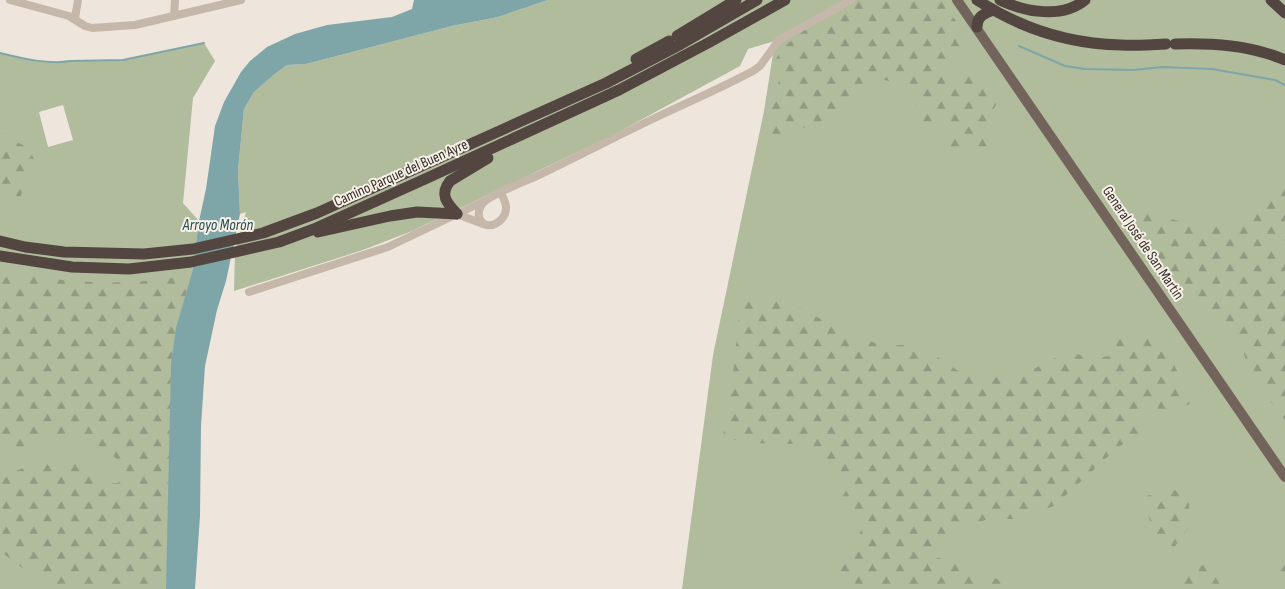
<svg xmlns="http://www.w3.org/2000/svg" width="1285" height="589" font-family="'Sofia Sans Condensed',sans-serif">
	<defs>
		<pattern id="forest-firs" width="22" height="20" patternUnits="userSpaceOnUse" patternTransform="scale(1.25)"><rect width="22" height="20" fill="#b1bc9d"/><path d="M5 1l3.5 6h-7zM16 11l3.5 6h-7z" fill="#919980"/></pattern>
	</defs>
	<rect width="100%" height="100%" fill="#eee6dc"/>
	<!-- grass -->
	<g fill="#b1bc9d" fill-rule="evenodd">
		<path d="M548 0H1285V589H682L713 355 764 111 775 41 748 49 740 66 613 135 412 231 363 250 234 291 235 252 246 212 240 214 238 170 244 109 254 92 276 73 287 65 306 64 452 26 498 17Z"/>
		<path d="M204 43 215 61 193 98 183 203 199 221 192 273 166 589H0V53C20 58 49 65 70 61L123 60ZM63 105 73 140 48 147 39 112Z"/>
	</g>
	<!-- forest -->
	<g fill="url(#forest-firs)">
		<path d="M851 0H941L968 38 967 52 950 62 942 75 956 80 976 70 993 88 996 105 987 121 990 157C974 145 970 146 954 157L938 149 955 132 942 114 924 128 919 110 905 85 872 77 857 88 849 109 833 120 805 128 787 125 779 141 770 137V108L781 75 774 63 782 48 807 28Z"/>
		<path d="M0 109 4 124 1 132 8 138 27 147 36 162 28 172 20 199 0 196Z"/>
		<path d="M1285 181V240L1265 250 1254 269 1273 248 1285 251V420L1248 372 1241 340 1211 314 1205 299 1191 295 1171 283 1129 232 1125 215 1133 210 1192 224 1248 223Z"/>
		<path d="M0 268C48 281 97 285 146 281 162 279 176 278 192 273L176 328 171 364 166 589H70L42 583 0 551V477C28 466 59 453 89 462L92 471 104 484 117 483 128 478 125 466 106 450 88 440 63 438 37 439 23 447 8 452 0 451Z"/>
		<path d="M744 298 784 300 848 333 883 346 918 344 963 374H1024L1066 352 1096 358 1117 355 1116 337 1148 332 1168 352 1192 402 1176 413 1160 411 1145 404 1138 405 1145 429 1116 449 1054 506 1015 519H988L940 536 936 557 988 575 1019 589H841L834 581C842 562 855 547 862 528L848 516 839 501 854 480 832 469 794 444 746 443 723 437 734 366 739 314Z"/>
		<path d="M1175 490 1189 503C1190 526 1190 529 1174 547 1151 537 1148 520 1146 496Z"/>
		<path d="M1208 562 1222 589H1177L1193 571Z"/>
		<path d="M1285 565V589H1278L1277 573Z"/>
	</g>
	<!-- water -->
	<path fill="#7ea5a8" d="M414 0H548L498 17 452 26 306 64 287 65 276 73 254 92 244 109 238 170 240 214 226 281 217 310 205 366 201 426 200 516 195 589H166L171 364 176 328 192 273 199 221 206 189 215 126 224 102 241 72 250 61 267 47 295 34 327 25 392 17 412 9Z"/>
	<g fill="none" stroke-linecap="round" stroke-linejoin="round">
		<!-- stream -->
		<g stroke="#7ea5a8" stroke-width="2">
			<path d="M1019 46 1065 66 1085 69 1134 70 1162 67 1212 69 1275 80 1285 85"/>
			<path d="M0 53C20 58 49 65 70 61L123 60 204 43"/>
		</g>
		<!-- minor -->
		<g stroke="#c5b7a9" stroke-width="8">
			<path d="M10 0 69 16 85 26 92 28 135 25 241 0"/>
			<path d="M174 16 175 0"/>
			<path d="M75 18 78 0"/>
			<path d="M501 193C503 197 506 203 506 207 507 222 485 234 479 217 478 212 480 206 483 203 489 196 527 180 537 176 579 156 619 135 661 115 691 101 723 87 753 71L760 66 779 40 851 0"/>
			<path d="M483 224 457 214 484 201"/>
			<path d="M249 292 388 247 455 215"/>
		</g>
		<!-- major -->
		<path stroke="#73645b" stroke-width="10" d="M957 0 1285 477"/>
		<!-- highway -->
		<g stroke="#534640" stroke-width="11">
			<path d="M977 0C1020 28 1069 44 1121 45 1136 46 1151 45 1166 44"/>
			<path d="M1000 0C1025 12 1062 19 1085 0"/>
			<path d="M1271 0 1285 13"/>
			<path d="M977 27C977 16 984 14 993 10"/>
			<path d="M677 36 736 0"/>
			<path d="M1175 44C1213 43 1250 45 1285 60"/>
			<path d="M636 59 669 41"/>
			<path d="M457 214C447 203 439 195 450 181L488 158"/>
			<path d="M318 232 390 216 417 212 457 214"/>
			<path d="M0 241 25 247 64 252 144 254 193 249 263 233 317 213 606 83 681 44 757 0"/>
			<path d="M0 256 72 267 129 269 191 262 279 242 314 229 425 179 619 90 708 43 785 0"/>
		</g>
	</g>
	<g text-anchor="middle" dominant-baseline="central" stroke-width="4" stroke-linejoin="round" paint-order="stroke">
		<!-- street labels -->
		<g font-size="15" fill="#332c28" stroke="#f7f0e7">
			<text transform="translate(401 173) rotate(-24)">Camino Parque del Buen Ayre</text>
			<text transform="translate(1143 243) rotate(56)">General José de San Martín</text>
		</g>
		<!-- water labels -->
		<g font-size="16" font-style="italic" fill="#234c50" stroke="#f7f0e7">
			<text x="218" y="225">Arroyo Morón</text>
		</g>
	</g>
</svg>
